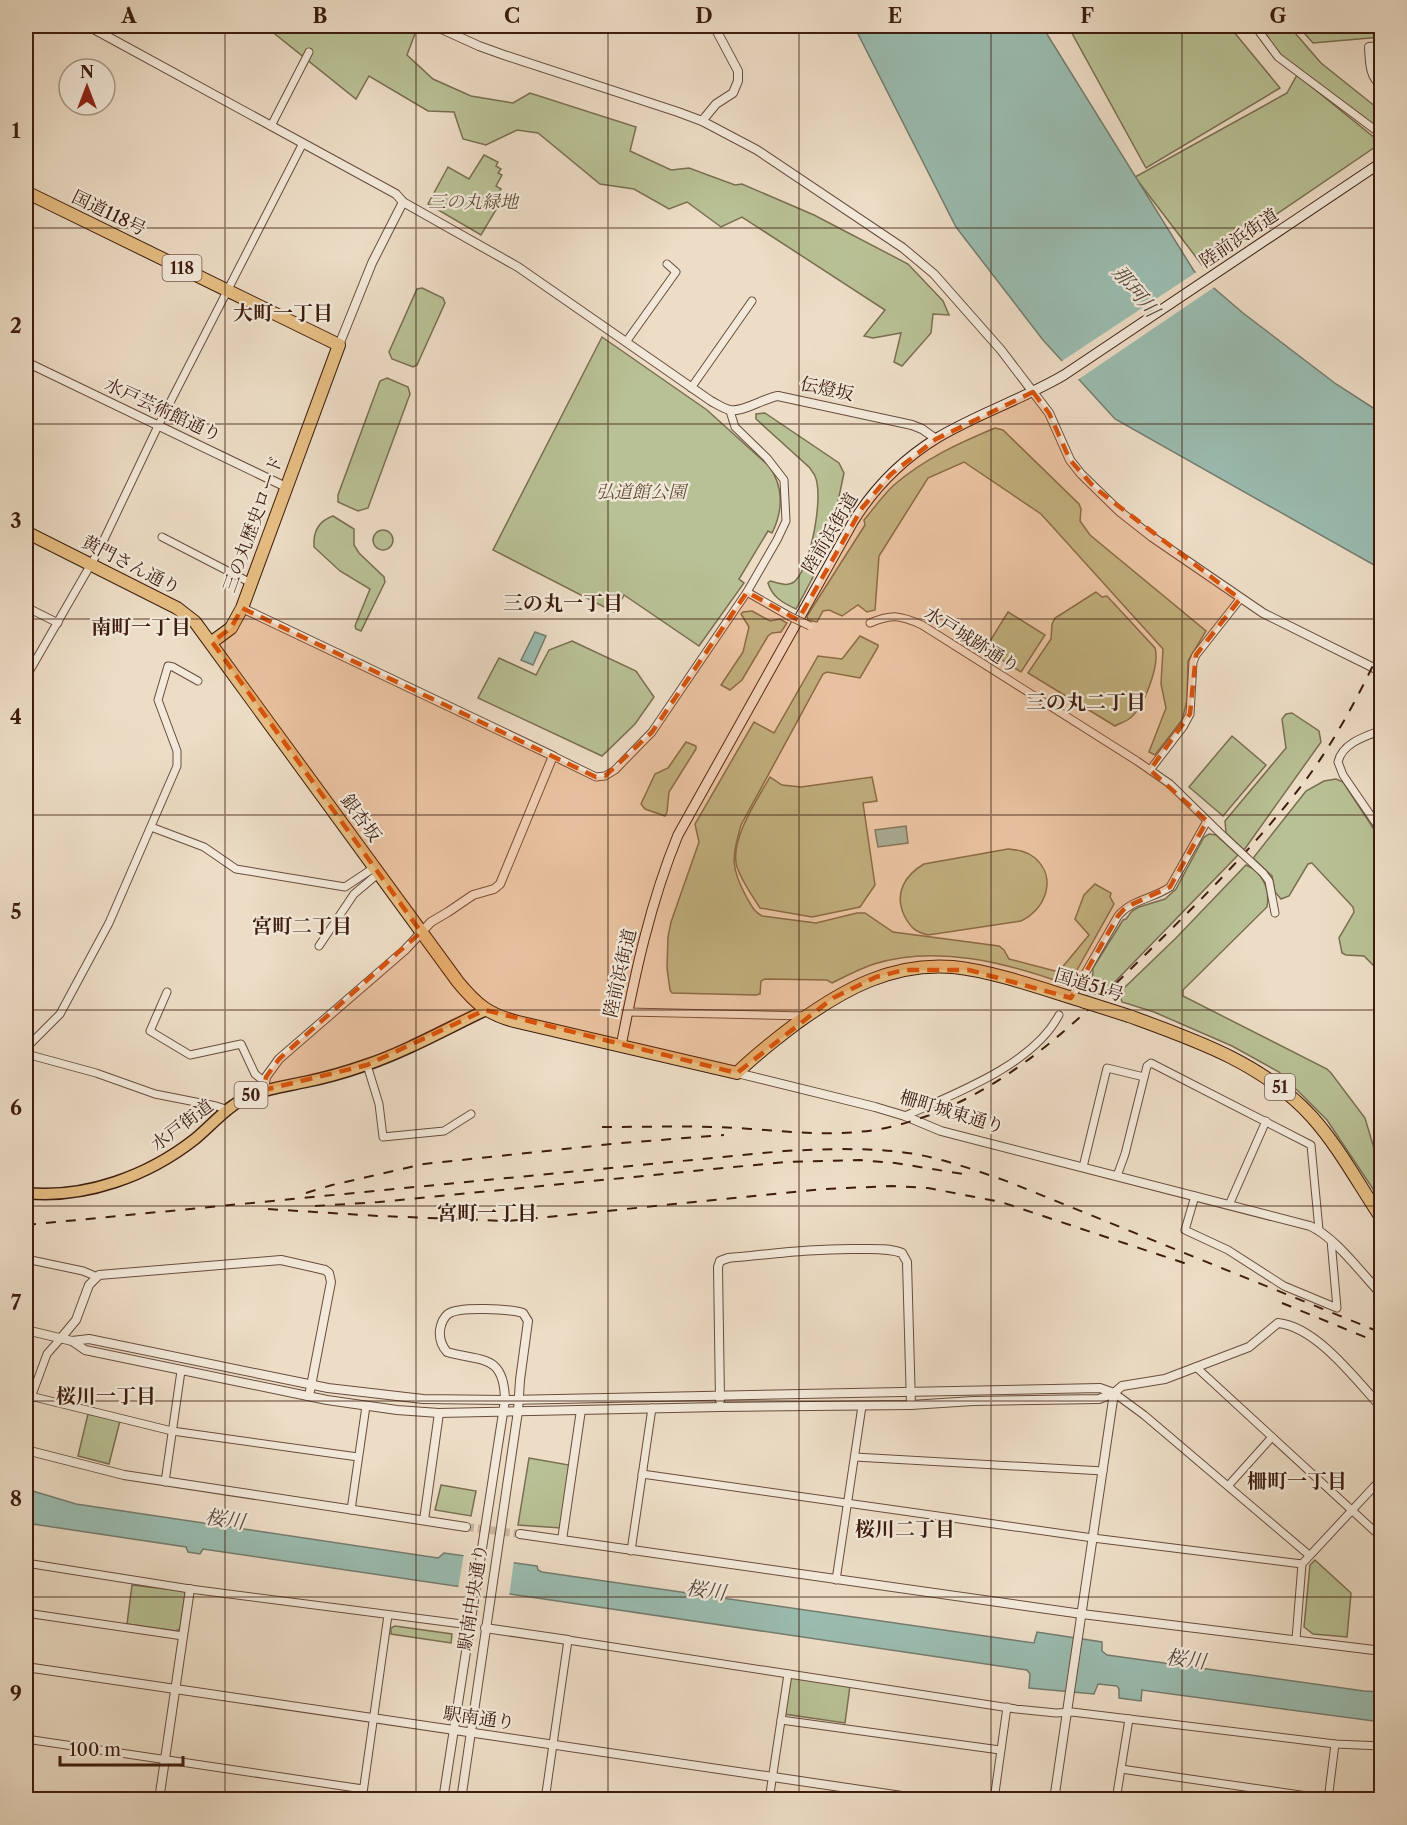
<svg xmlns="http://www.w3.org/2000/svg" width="1407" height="1825" font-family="'Libre Caslon Text','Noto Serif JP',serif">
	<rect width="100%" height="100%" fill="#edddc6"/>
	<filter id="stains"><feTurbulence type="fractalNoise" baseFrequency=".00333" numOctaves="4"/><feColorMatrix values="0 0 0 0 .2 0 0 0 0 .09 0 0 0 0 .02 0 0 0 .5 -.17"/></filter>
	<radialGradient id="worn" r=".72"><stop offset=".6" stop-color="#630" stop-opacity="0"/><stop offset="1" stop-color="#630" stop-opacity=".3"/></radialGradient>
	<!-- green -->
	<g fill="#b8c195" stroke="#7a6e51" stroke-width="1.5">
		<path d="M265 26H408L416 31 407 55 433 79 471 96 513 103 530 93 636 127 630 151 671 170 689 168 735 185 742 184 814 215 908 264 943 301 949 315 933 314 931 333 902 366 894 362 901 333 873 338 864 336 885 310 742 217 721 227 687 202 669 209 634 189 600 184 538 133 517 130 486 145 463 139 454 112 428 111 369 76 356 99Z"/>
		<path d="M1068 26H1229L1280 88 1146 168Z"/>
		<path d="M1268 26H1289L1321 63 1381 111V133L1281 57 1263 30Z"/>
		<path d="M1298 26H1381V37L1313 43Z"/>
		<path d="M1297 75 1381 143 1202 265 1135 177 1287 93Z"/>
		<path d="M484 155 498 162 496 166 501 169 498 173 502 175 496 186 501 189 498 195 503 198 481 235 428 204 448 167 469 179Z"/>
		<path d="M422 288 443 298 445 303 417 365 413 367 392 359 389 352 417 289Z"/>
		<path d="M602 337 707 410 769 466C784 487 783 511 772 533L768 531 739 579 744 583 699 646 624 595 614 612 493 550Z"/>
		<path d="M387 378 408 387 410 394 368 508 358 511 338 502V495L380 381Z"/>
		<path d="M765 413 839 463 844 473 828 549 796 609C783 603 772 597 768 583L770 581C779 583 789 588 796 580 811 564 824 496 815 476 814 473 811 471 810 468L756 419V414Z"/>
		<path d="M995 428 1003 430 1079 504 1081 509 1080 521 1090 535 1206 631 1188 661 1187 701 1182 720 1155 755 1149 752 1166 708 1161 684 1163 649 1041 514 964 462 928 478 879 556 875 610 867 612 858 605 842 616 829 610 823 611 817 622 808 620 807 616 865 525 864 520C874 508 883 495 894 485 924 459 959 443 995 428Z"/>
		<path d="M333 516 354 529V545L359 553 384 577 385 582 361 631 356 629 355 626 370 589 340 571 314 547C313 532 318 521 333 516Z"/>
		<circle cx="383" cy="540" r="10"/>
		<path d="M1096 592 1102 597 1107 596 1155 648C1160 665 1144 708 1129 719 1125 722 1120 723 1115 726L1028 673 1051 639 1052 624 1055 618Z"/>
		<path d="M752 611 770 621 780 619 787 623 781 632 772 633 768 636 742 680 730 690 721 685 743 652 749 627 741 614 743 612Z"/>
		<path d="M1008 612 1045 635 1021 672 985 649Z"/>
		<path d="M860 636 878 645V647L860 678 827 672 823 674 741 825C732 858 730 867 747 898 751 905 754 912 762 916L816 923 857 913H865L893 932 999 946 1004 950 1009 959 1055 971 1060 970 1089 935 1075 919 1084 895 1095 884 1111 893 1110 897 1114 904 1072 979 1063 983C1004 962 936 945 874 964 859 969 846 976 832 983L827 980 765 979 761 981 760 994 756 995 672 993 670 990 667 968 668 937 671 922 699 842 695 824 754 722 774 733 818 656 842 659Z"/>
		<path d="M572 641 636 671 654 697 635 724 602 756 478 698 499 658 536 675 549 650Z"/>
		<path d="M1292 713 1319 731 1321 742 1244 850 1226 833 1225 821 1286 748 1282 719 1286 714Z"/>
		<path d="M1232 736 1266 765 1223 816 1189 787Z"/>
		<path d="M686 742 696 746V749L669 792 667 812 665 816 645 809 641 804 655 774 668 768Z"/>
		<path d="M770 777 782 785 801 787 872 777 877 801 863 803 875 885 860 907 812 917 760 908C752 895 742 882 737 867 729 841 757 800 770 777Z"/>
		<path d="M1336 779 1343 782 1381 840V973L1364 956 1346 955 1342 953 1339 938 1354 912 1353 907 1312 863 1308 864 1289 896 1281 899 1275 892 1272 876 1254 859V857L1306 791 1324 781Z"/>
		<path d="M1209 834 1216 835 1238 855 1104 993 1099 995 1092 993 1093 968 1123 920 1126 919 1132 911 1139 907 1165 899 1176 889 1204 837Z"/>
		<path d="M1008 849C1018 850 1027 851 1035 858 1058 878 1045 910 1021 921L928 935C915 932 910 927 904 915 894 893 905 875 924 864Z"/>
		<path d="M1246 865C1263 872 1270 889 1267 907L1183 990V996L1327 1069 1331 1073 1365 1118 1381 1172V1201L1327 1120 1279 1072 1232 1046 1154 1012 1122 1002 1120 996 1121 991 1176 938Z"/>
		<path d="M88 1414 120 1421 109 1464 78 1456Z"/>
		<path d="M529 1458 569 1465 561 1528 518 1525Z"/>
		<path d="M441 1485 476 1491 471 1516 435 1510Z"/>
		<path d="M1315 1560 1351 1593 1347 1637 1313 1634 1304 1627 1310 1565Z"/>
		<path d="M132 1585 184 1591 185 1594 180 1629 176 1631 127 1624Z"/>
		<path d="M395 1626 452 1634 451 1643 391 1634V1628Z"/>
		<path d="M789 1677 850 1686 845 1723 784 1714Z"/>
	</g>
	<!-- water -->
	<g fill="#9abcb0" stroke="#757c6f" stroke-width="1.5">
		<path d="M854 26H1042L1194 271 1243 313 1336 384 1381 413V569L1115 419 1043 340 956 227Z"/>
		<path d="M535 632 546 636 533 665 521 660Z"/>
		<path d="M906 826 908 843 878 847 875 830Z"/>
		<path d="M26 1478 29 1479 26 1489 76 1504 438 1558 444 1553 537 1566 538 1570 542 1572 1034 1643 1037 1632 1102 1642V1651L1107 1655 1364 1691 1381 1692V1722L1142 1690 1141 1701 1119 1698V1689L1117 1686 1098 1684 1094 1694 1029 1688 1030 1674 1027 1670 203 1549 200 1554 188 1552 186 1547 26 1523Z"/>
	</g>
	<!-- pier -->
	<g fill="#edddc6">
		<path d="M1198 271 1216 286 1076 381 1059 363Z"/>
		<path d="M464 1553 514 1560 509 1597 458 1589Z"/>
	</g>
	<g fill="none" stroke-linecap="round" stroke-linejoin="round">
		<!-- tertiary-tunnel -->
		<path stroke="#cab6a1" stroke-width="8" stroke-dasharray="8 4" stroke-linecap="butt" d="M466 1527 520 1534"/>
		<defs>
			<g id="minor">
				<path d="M1255 26 1278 57 1382 135"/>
				<path d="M271 126 309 52"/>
				<path d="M626 342 676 272 667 264"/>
				<path d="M691 388 752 301"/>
				<path d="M162 537 251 583"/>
				<path d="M747 592 789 616"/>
				<path d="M26 607 58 623"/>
				<path d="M870 623C892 614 900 615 922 625L1137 761 1170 784 1218 831"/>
				<path d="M26 677 98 552 158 426 303 143"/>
				<path d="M1382 730C1366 736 1342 743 1338 762L1343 775 1382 832"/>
				<path d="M553 756 596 777 605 776 615 770 652 732 747 592 777 540 786 521 784 480 767 458 735 427 730 411"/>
				<path d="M1150 770 1183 727 1190 714 1193 662 1196 655 1240 599"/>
				<path d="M151 827 204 847 236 869 345 887 375 867"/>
				<path d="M1263 873 1269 881 1275 913"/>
				<path d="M319 946 354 894 379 873"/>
				<path d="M167 992 150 1031 190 1055 241 1044 255 1074 265 1082"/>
				<path d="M1071 998 1118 916C1132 899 1153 899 1170 887L1207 821"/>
				<path d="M628 1012 805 1016"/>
				<path d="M27 1047 60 1014 109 923 177 766V751L158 700 168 666 173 667 198 681"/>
				<path d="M30 1055 96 1073 155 1094 216 1106 229 1110"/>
				<path d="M367 1065 379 1104 383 1137 444 1131 471 1114"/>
				<path d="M905 1116C954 1094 1033 1065 1059 1015"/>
				<path d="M1083 1167 1107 1068 1144 1077"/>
				<path d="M1117 1176 1125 1154 1147 1066 1151 1063 1311 1145 1319 1230"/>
				<path d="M1195 1196 1185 1230 1228 1250 1284 1286 1337 1308 1331 1240"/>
				<path d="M1229 1205 1266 1121"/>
				<path d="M26 1259 83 1271 95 1276"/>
				<path d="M1196 1367 1382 1538"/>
				<path d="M1114 1393 1144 1415 1309 1555"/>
				<path d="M26 1395 172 1431 358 1457"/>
				<path d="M26 1411 47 1354 61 1338"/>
				<path d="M855 1457 1103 1471"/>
				<path d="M642 1474 1093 1538 1302 1564"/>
				<path d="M165 1482 181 1371"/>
				<path d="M1228 1486 1272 1437"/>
				<path d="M351 1510 366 1406"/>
				<path d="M631 1551 652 1408"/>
				<path d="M26 1563 190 1589 470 1625"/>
				<path d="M836 1580 862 1406"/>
				<path d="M26 1613 183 1636"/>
				<path d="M1296 1639 1302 1564 1382 1478"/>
				<path d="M781 1720 1000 1750"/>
				<path d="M26 1739 363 1789"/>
				<path d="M1121 1769 1328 1799"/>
				<path d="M362 1800 388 1615"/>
				<path d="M545 1800 568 1640 1016 1709 1056 1713 1072 1712 1335 1744 1382 1746"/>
				<path d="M769 1800 788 1674"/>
				<path d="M994 1800 1007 1707"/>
				<path d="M1116 1800 1129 1719"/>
				<path d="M1328 1800 1335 1744"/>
			</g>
			<g id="tertiary">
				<path d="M88 26 396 194 403 202 518 267 711 401C717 404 724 409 730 410 742 413 764 398 778 396L912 425 922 429 936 439"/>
				<path d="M435 26 479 46 504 55 678 112 702 121 757 150 903 248 934 274 1001 350 1049 413 1070 460 1081 474 1119 511 1152 537 1263 613 1382 672"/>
				<path d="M1382 46 1369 47C1370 61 1369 77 1382 86"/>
				<path d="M702 121 716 104 733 93 738 81V71L714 26"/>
				<path d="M339 345 372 263 403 202"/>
				<path d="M26 362 286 487"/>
				<path d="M242 608 553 756 500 884 494 889 473 895 448 912 431 922 405 950 279 1059 266 1077 264 1090"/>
				<path d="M26 1045 30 1055 26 1066"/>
				<path d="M737 1073 875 1107 905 1116 941 1131 1310 1226C1334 1236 1363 1275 1382 1295"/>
				<path d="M26 1330 72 1341 89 1339 328 1388 423 1399 505 1400 1100 1388 1114 1393"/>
				<path d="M61 1338 76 1320 89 1285 99 1275 281 1260 325 1270 329 1273 331 1282 310 1391"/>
				<path d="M72 1341 85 1350 327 1400 397 1410 439 1413 720 1407 911 1405 973 1401 1099 1399 1114 1393 1122 1386 1165 1379 1249 1347 1278 1323C1317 1327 1356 1380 1382 1408"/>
				<path d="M720 1400 718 1267 720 1261 728 1258C772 1254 816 1248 860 1249 873 1249 889 1248 902 1253L907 1262 911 1405"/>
				<path d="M26 1450 124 1475 466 1527"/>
				<path d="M424 1520 439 1413"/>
				<path d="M520 1534 1082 1614 1382 1651"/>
				<path d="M562 1540 581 1410"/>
				<path d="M485 1628 568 1640"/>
				<path d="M26 1667 929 1800"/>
				<path d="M159 1800 190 1589"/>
				<path d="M443 1800 505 1400C504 1353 481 1362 447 1352 441 1345 439 1339 440 1330 441 1324 443 1318 448 1314 459 1306 510 1309 523 1313L528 1321 520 1380 518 1411 461 1800"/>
				<path d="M1054 1800 1114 1393"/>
			</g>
			<path id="secondary" d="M621 1046C635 974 650 903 678 835L853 522C874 488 903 459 937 438 977 414 1023 399 1064 375L1382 162"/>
			<path id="primary" d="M26 1193C85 1199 148 1176 195 1139 212 1125 230 1103 252 1095 269 1088 287 1086 305 1082 325 1078 346 1072 366 1065 407 1051 446 1029 486 1010"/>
			<g id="trunk">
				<path d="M26 192 339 345 242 608 231 628 212 642"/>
				<path d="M26 532 177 608 195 622 458 982C477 1005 489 1015 518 1022L737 1073C756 1054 776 1039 797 1023 844 989 893 962 953 967 993 971 1046 990 1085 1002"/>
				<path d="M1129 1016C1195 1040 1263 1063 1312 1117 1339 1147 1359 1185 1382 1219"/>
			</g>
		</defs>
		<!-- minor casing -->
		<use href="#minor" stroke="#694c3b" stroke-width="9"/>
		<!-- tertiary casing -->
		<use href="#tertiary" stroke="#694c3b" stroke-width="10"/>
		<!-- secondary casing -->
		<use href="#secondary" stroke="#3d1c0d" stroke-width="11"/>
		<!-- primary casing -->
		<use href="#primary" stroke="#3d1c0d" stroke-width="13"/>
		<!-- trunk casing -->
		<use href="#trunk" stroke="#3d1c0d" stroke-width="14"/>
		<!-- minor -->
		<use href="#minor" stroke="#f3e9da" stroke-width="7"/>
		<!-- tertiary -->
		<use href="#tertiary" stroke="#f3e9da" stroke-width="8"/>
		<!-- secondary -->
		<use href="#secondary" stroke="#f3e9da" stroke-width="9"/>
		<!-- primary -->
		<use href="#primary" stroke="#e6be83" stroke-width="10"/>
		<!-- trunk -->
		<use href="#trunk" stroke="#e6be83" stroke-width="12"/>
		<!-- rail -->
		<g stroke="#3d1c0d" stroke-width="2" stroke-dasharray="10 10" stroke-linecap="butt">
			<path d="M602 1127C640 1127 679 1126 717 1127 775 1129 833 1140 890 1127 996 1102 1072 1027 1147 953 1201 900 1255 846 1302 785 1334 743 1359 695 1382 647"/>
			<path d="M306 1193 332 1185 424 1164 621 1143 724 1135"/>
			<path d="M315 1206 379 1202 785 1162 859 1160 895 1163 963 1174"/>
			<path d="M268 1209 379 1216 507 1221 824 1189 892 1186 928 1188 1001 1202 1187 1264"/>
			<path d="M26 1225 784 1151C828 1149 872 1147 915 1154 947 1160 978 1171 1009 1182L1382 1333"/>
			<path d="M1282 1303 1382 1344"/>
		</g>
		<defs>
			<g id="minor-bridge">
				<path d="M789 616 810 626"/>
				<path d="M1218 831 1263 873"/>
			</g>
			<path id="trunk-bridge" d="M1085 1002 1129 1016"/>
		</defs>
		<!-- minor-bridge casing -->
		<use href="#minor-bridge" stroke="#694c3b" stroke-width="9" stroke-linecap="butt"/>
		<!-- trunk-bridge casing -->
		<use href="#trunk-bridge" stroke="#3d1c0d" stroke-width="14" stroke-linecap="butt"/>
		<!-- minor-bridge -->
		<use href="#minor-bridge" stroke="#f3e9da" stroke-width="7"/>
		<!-- trunk-bridge -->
		<use href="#trunk-bridge" stroke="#e6be83" stroke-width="12"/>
	</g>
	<!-- marked area -->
	<path fill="#d7530c" fill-opacity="0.2" stroke="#d7530c" stroke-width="4.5" stroke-dasharray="12 8" stroke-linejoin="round" d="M1033 392 1049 413 1070 460 1095 488 1240 599 1196 655 1190 714 1150 770 1207 821 1170 887 1126 907 1118 916 1071 998 969 970H904L876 977 833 998 737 1073 485 1010 367 1065 264 1090 266 1077 279 1059 421 932 212 642 231 628 242 608 596 777 605 776 652 732 747 592 798 620 862 508 890 475 936 439Z"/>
	<!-- grid -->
	<path fill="none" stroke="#3d1c0d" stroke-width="1.5" stroke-opacity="0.55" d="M225 26V1800M416 26V1800M608 26V1800M799 26V1800M991 26V1800M1182 26V1800M26 228H1382M26 424H1382M26 619H1382M26 815H1382M26 1010H1382M26 1206H1382M26 1401H1382M26 1597H1382"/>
	<g text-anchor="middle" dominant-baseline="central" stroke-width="4.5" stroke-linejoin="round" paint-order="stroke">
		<!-- shield labels -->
		<g fill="#f3e9da" stroke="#745a4a" stroke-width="1.5">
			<rect x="162.5" y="255" width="39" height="26" rx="4.5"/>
			<rect x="1265" y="1074" width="30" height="26" rx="4.5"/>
			<rect x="234.5" y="1082" width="33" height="26" rx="4.5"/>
		</g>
		<g font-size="16" font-weight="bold" fill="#3d1c0d">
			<text x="182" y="268">118</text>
			<text x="1280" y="1087">51</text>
			<text x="251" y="1095">50</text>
		</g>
		<!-- park labels -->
		<g font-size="18" font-style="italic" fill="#624e36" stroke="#f3e9da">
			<text x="473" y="202">三の丸緑地</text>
			<text x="641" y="492">弘道館公園</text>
		</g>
		<!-- street labels -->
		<g font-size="18" fill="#3d1c0d" stroke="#f3e9da">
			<text transform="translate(109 213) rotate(26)">国道118号</text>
			<text transform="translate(1239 238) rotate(-34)">陸前浜街道</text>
			<text transform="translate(827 389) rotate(12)">伝燈坂</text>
			<text transform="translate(163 410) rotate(25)">水戸芸術館通り</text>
			<text transform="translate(253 524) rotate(-70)">三の丸歴史ロード</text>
			<text transform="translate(830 533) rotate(-59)">陸前浜街道</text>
			<text transform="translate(131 565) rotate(27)">黄門さん通り</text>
			<text transform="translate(972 640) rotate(32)">水戸城跡通り</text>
			<text transform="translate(361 818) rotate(54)">銀杏坂</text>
			<text transform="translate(620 973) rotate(-77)">陸前浜街道</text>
			<text transform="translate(1089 985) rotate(17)">国道51号</text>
			<text transform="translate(952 1112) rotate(17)">柵町城東通り</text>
			<text transform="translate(182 1125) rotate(-37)">水戸街道</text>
			<text transform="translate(473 1597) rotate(-81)">駅南中央通り</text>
			<text transform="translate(479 1718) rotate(8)">駅南通り</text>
		</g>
		<!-- water labels -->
		<g font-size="20" font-style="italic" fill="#594c3e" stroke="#f3e9da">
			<text transform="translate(1136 291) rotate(50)">那珂川</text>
			<text transform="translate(225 1519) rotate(8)">桜川</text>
			<text transform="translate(706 1590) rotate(8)">桜川</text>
			<text transform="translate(1186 1659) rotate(7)">桜川</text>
		</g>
		<!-- neighbourhood labels -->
		<g font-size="20" font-weight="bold" fill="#3d1c0d" stroke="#f3e9da">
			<text x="283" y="313">大町一丁目</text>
			<text x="563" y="603">三の丸一丁目</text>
			<text x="141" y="627">南町一丁目</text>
			<text x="1086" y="702">三の丸二丁目</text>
			<text x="302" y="926">宮町二丁目</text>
			<text x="487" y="1213">宮町一丁目</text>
			<text x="106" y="1396">桜川一丁目</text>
			<text x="1297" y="1481">柵町一丁目</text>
			<text x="905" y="1529">桜川二丁目</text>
		</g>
	</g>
	<!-- margin -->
	<rect width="1407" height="1825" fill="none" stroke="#edddc6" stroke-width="66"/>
	<!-- north arrow -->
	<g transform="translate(87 87)"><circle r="28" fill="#f3e9da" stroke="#aa9788" stroke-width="1.5"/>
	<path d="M0-4.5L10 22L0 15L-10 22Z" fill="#8f2418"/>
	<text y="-9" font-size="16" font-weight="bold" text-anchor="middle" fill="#3d1c0d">N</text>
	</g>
	<!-- scale -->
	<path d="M60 1756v9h123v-9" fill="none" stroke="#3d1c0d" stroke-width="3"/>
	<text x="69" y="1756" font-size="18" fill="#3d1c0d" stroke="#f3e9da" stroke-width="4.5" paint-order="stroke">100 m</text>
	<rect x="33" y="33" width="1341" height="1759" fill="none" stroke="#3d1c0d" stroke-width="2"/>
	<g font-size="20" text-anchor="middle" font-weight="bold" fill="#3d1c0d">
		<text x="129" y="23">A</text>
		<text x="320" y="23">B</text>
		<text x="512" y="23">C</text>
		<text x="704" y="23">D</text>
		<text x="895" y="23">E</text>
		<text x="1087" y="23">F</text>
		<text x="1278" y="23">G</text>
		<text x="16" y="138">1</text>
		<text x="16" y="333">2</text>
		<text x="16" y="528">3</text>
		<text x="16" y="724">4</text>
		<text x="16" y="919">5</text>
		<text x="16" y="1115">6</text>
		<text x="16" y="1310">7</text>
		<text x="16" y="1506">8</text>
		<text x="16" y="1701">9</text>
	</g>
	<rect width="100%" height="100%" filter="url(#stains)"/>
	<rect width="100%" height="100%" fill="url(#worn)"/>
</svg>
